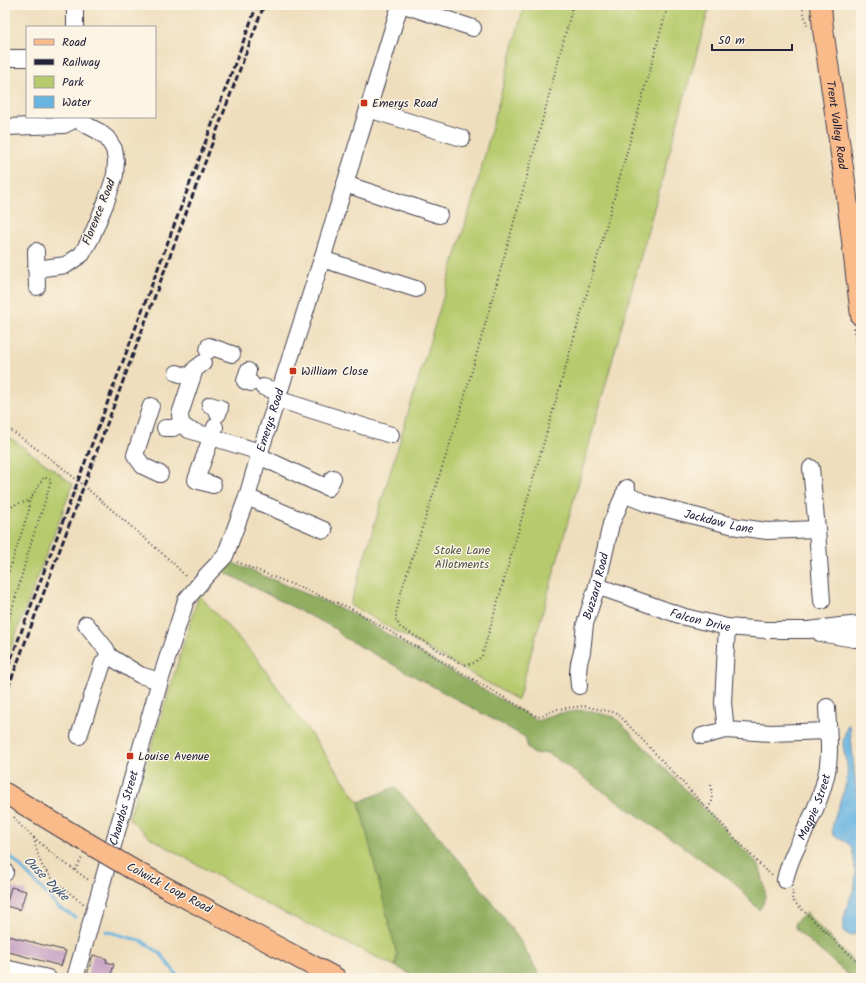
<svg xmlns="http://www.w3.org/2000/svg" width="866" height="983" font-family="Kalam,sans-serif">
	<rect width="100%" height="100%" fill="#fcf5e5"/>
	<filter id="ink" filterUnits="userSpaceOnUse"><feTurbulence type="fractalNoise" baseFrequency=".025" numOctaves="2"/><feDisplacementMap in="SourceGraphic" scale="8" xChannelSelector="R" yChannelSelector="G"/><feConvolveMatrix kernelMatrix="1 2 1 2 8 2 1 2 1" color-interpolation-filters="sRGB"/></filter>
	<filter id="wash" filterUnits="userSpaceOnUse"><feTurbulence type="fractalNoise" baseFrequency=".012" numOctaves="4" result="noise"/><feDisplacementMap in="SourceGraphic" scale="16" xChannelSelector="R" yChannelSelector="G"/><feGaussianBlur stdDeviation="0.9" result="paint"/><feColorMatrix in="noise" values="0 0 0 0 0 0 0 0 0 0 0 0 0 0 0 0 0 1.4 0 .05"/><feComposite in="paint" operator="in"/></filter>
	<g filter="url(#wash)">
		<rect width="100%" height="100%" fill="#efdebd"/>
		<!-- green -->
		<g fill="#b7ca6d" stroke="#6c7654">
			<path d="M524 5H710L551 583 518 700 350 605 475 192Z"/>
			<path d="M5 434 73 484 5 663Z"/>
			<path d="M199 595 256 657 359 802 372 853 397 955 395 966 268 905 149 837 129 818Z"/>
		</g>
		<!-- forest -->
		<g fill="#91ae60" stroke="#5a684e">
			<path d="M233 563 349 612 538 721 555 714 584 710 615 717 759 865C763 879 770 898 759 910L734 882 548 753 533 754 528 748 525 737 343 637 334 628 224 572Z"/>
			<path d="M395 787 460 861 498 910 521 942 541 978H418L395 966 397 955 359 802Z"/>
			<path d="M806 913 861 970V978H852L796 930 795 927V922Z"/>
		</g>
		<!-- water -->
		<path fill="#68b4e1" stroke="#456b8e" d="M848 725H849L850 727 861 838V927C859 931 855 936 850 935 833 932 854 893 855 884 856 878 854 852 851 847 847 841 839 839 833 835 829 825 842 799 845 787 847 780 848 773 847 766 846 759 843 751 843 744 843 738 846 732 847 726Z"/>
		<g fill="none" stroke-linecap="round" stroke-linejoin="round">
			<!-- stream -->
			<g stroke="#68b4e1" stroke-width="3">
				<path d="M5 851 13 859 41 888 58 907 75 917"/>
				<path d="M106 931 142 941 161 954 179 978"/>
			</g>
		</g>
		<g id="blocks">
			<!-- building -->
			<g fill="#c9a5c5">
				<path d="M11 887 26 891 20 910 6 906Z"/>
				<path d="M5 935 66 951 61 966 5 951Z"/>
				<path d="M93 955 107 959 106 962 114 964 110 978H86Z"/>
			</g>
		</g>
	</g>
	<g filter="url(#ink)">
		<use href="#blocks" fill-opacity="0" stroke="#413e4e" stroke-width="1"/>
		<g fill="none" stroke-linecap="round" stroke-linejoin="round">
			<defs>
				<g id="minor">
					<path d="M75 5V27"/>
					<path d="M404 5 473 28"/>
					<path d="M11 58H27"/>
					<path d="M368 109 462 138"/>
					<path d="M5 127 64 125 70 122 73 118 98 131 107 138 114 149 116 161 115 175 106 202 91 238 82 254 66 265 36 269"/>
					<path d="M345 184 439 215"/>
					<path d="M36 251 37 287"/>
					<path d="M322 259 416 289"/>
					<path d="M208 351 209 346 232 354"/>
					<path d="M203 363 195 369 180 414 181 424 189 430 260 452"/>
					<path d="M248 371 245 381 251 383"/>
					<path d="M177 373 192 378"/>
					<path d="M263 387 279 392"/>
					<path d="M277 399 391 435"/>
					<path d="M210 405 220 408 218 414"/>
					<path d="M151 406 135 455 143 466 160 474"/>
					<path d="M165 428H173L181 424"/>
					<path d="M259 456 328 488 333 478"/>
					<path d="M811 468 817 529 822 601"/>
					<path d="M213 485 196 480 215 427"/>
					<path id="s1" d="M624 494 648 504 738 527 767 531 817 529"/>
					<path d="M247 497 324 530"/>
					<path id="s2" d="M597 586 685 617 727 627 766 630H809L840 626 861 624"/>
					<path d="M86 624 106 649 109 656"/>
					<path d="M820 633 854 639H861"/>
					<path id="s3" d="M579 686 578 673 579 663 582 652 585 624 597 586 611 524 627 488"/>
					<path d="M726 730 723 703 727 627"/>
					<path d="M79 736 103 663 109 656 140 675 160 681"/>
					<path d="M702 736 726 730 771 733 828 731"/>
					<path d="M5 873V871"/>
					<path id="s4" d="M785 880C787 870 791 860 795 851 806 828 819 805 825 780 832 756 828 731 827 707"/>
					<path d="M5 968 48 978"/>
					<path id="s5" d="M75 978 160 681 186 600 206 576 225 556 247 497 260 452 322 259 400 5"/>
				</g>
				<g id="major">
					<path id="s6" d="M821 5 823 29 845 182 861 316"/>
					<path d="M5 793 76 836"/>
					<path d="M137 872 336 978"/>
				</g>
			</defs>
			<!-- minor casing -->
			<use href="#minor" stroke="#413e4e" stroke-width="18"/>
			<!-- major casing -->
			<use href="#major" stroke="#413e4e" stroke-width="22"/>
			<!-- path -->
			<g stroke="#413e4e" stroke-width="2" stroke-dasharray="1 3" stroke-linecap="butt">
				<path d="M573 5 536 144 460 413 402 589 396 613V620L400 627 463 665 474 663 482 656 602 241 668 5"/>
				<path d="M802 5 807 26"/>
				<path d="M854 328 856 344 861 435"/>
				<path d="M5 426 59 465"/>
				<path d="M104 503 172 562 187 578"/>
				<path d="M5 511 16 504 29 501"/>
				<path d="M5 518 6 519 5 530"/>
				<path d="M237 562 350 608 538 717 558 709 584 706 617 713 766 871 773 875"/>
				<path d="M5 583 29 510V501L44 477 51 480C45 504 36 526 29 550 21 576 15 603 5 629"/>
				<path d="M708 809 712 801 711 784"/>
				<path d="M14 817 21 826 55 856 90 881"/>
				<path d="M34 838C36 847 38 857 42 865 51 881 70 893 84 904"/>
				<path d="M75 870 83 856"/>
				<path d="M793 890 792 900 861 965"/>
			</g>
			<!-- minor -->
			<use href="#minor" stroke="#fff" stroke-width="16"/>
			<!-- major -->
			<use href="#major" stroke="#fabb8b" stroke-width="20"/>
			<!-- rail -->
			<g stroke="#22223b" stroke-width="3" stroke-dasharray="6 3" stroke-linecap="butt">
				<path d="M5 675 257 5"/>
				<path d="M5 696 264 5"/>
			</g>
			<defs>
				<path id="major-bridge" d="M76 836 137 872"/>
			</defs>
			<!-- major-bridge casing -->
			<use href="#major-bridge" stroke="#413e4e" stroke-width="22" stroke-linecap="butt"/>
			<!-- path-bridge -->
			<path stroke="#413e4e" stroke-width="2" stroke-dasharray="1 3" stroke-linecap="butt" d="M59 465 104 503"/>
			<!-- major-bridge -->
			<use href="#major-bridge" stroke="#fabb8b" stroke-width="20"/>
		</g>
	</g>
	<!-- markers -->
	<g fill="#c8321e" stroke="#fcf5e5" stroke-width="1.5">
		<rect x="360" y="99" width="8" height="8" rx="2"/>
		<rect x="289" y="367" width="8" height="8" rx="2"/>
		<rect x="126" y="752" width="8" height="8" rx="2"/>
	</g>
	<g text-anchor="middle" dominant-baseline="central" stroke-width="3" stroke-linejoin="round" paint-order="stroke">
		<!-- poi labels -->
		<g font-size="12" fill="#22223b" stroke="#fcf5e5" text-anchor="start">
			<text x="372" y="103">Emerys Road</text>
			<text x="301" y="371">William Close</text>
			<text x="138" y="756">Louise Avenue</text>
		</g>
		<!-- street labels -->
		<g font-size="12" fill="#22223b" stroke="#fcf5e5">
			<text stroke="none"><textPath href="#s6" startOffset="121">Trent Valley Road</textPath></text>
			<text transform="translate(99 212) rotate(-68)">Florence Road</text>
			<text stroke="none"><textPath href="#s5" startOffset="596">Emerys Road</textPath></text>
			<text stroke="none"><textPath href="#s1" startOffset="99">Jackdaw Lane</textPath></text>
			<text stroke="none"><textPath href="#s3" startOffset="102">Buzzard Road</textPath></text>
			<text stroke="none"><textPath href="#s2" startOffset="109">Falcon Drive</textPath></text>
			<text stroke="none"><textPath href="#s4" startOffset="79">Magpie Street</textPath></text>
			<text stroke="none"><textPath href="#s5" startOffset="177">Chandos Street</textPath></text>
			<text transform="translate(169 888) rotate(28)">Colwick Loop Road</text>
		</g>
		<!-- park labels -->
		<g font-size="12" fill="#4f544a" stroke="#fcf5e5">
			<text x="462" y="550">Stoke Lane<tspan x="462" dy="14">Allotments</tspan></text>
		</g>
		<!-- water labels -->
		<g font-size="13" font-style="italic" fill="#3a5575" stroke="#fcf5e5">
			<text transform="translate(46 879) rotate(45)">Ouse Dyke</text>
		</g>
	</g>
	<!-- margin -->
	<rect width="866" height="983" fill="none" stroke="#fcf5e5" stroke-width="20"/>
	<!-- legend -->
	<rect x="26" y="26" width="130" height="92" fill="#fcf5e5" stroke="#a5a1a1"/>
	<rect x="34" y="39" width="20" height="6" fill="#fabb8b" stroke="#a5a1a1"/>
	<text x="62" y="46" font-size="12" fill="#22223b">Road</text>
	<rect x="34" y="59" width="20" height="6" fill="#22223b" stroke="#a5a1a1"/>
	<text x="62" y="66" font-size="12" fill="#22223b">Railway</text>
	<rect x="34" y="76" width="20" height="12" fill="#b7ca6d" stroke="#a5a1a1"/>
	<text x="62" y="86" font-size="12" fill="#22223b">Park</text>
	<rect x="34" y="96" width="20" height="12" fill="#68b4e1" stroke="#a5a1a1"/>
	<text x="62" y="106" font-size="12" fill="#22223b">Water</text>
	<!-- scale -->
	<path d="M712 44v6h80v-6" fill="none" stroke="#22223b" stroke-width="2"/>
	<text x="718" y="44" font-size="12" fill="#22223b" stroke="#fcf5e5" stroke-width="3" paint-order="stroke">50 m</text>
</svg>
